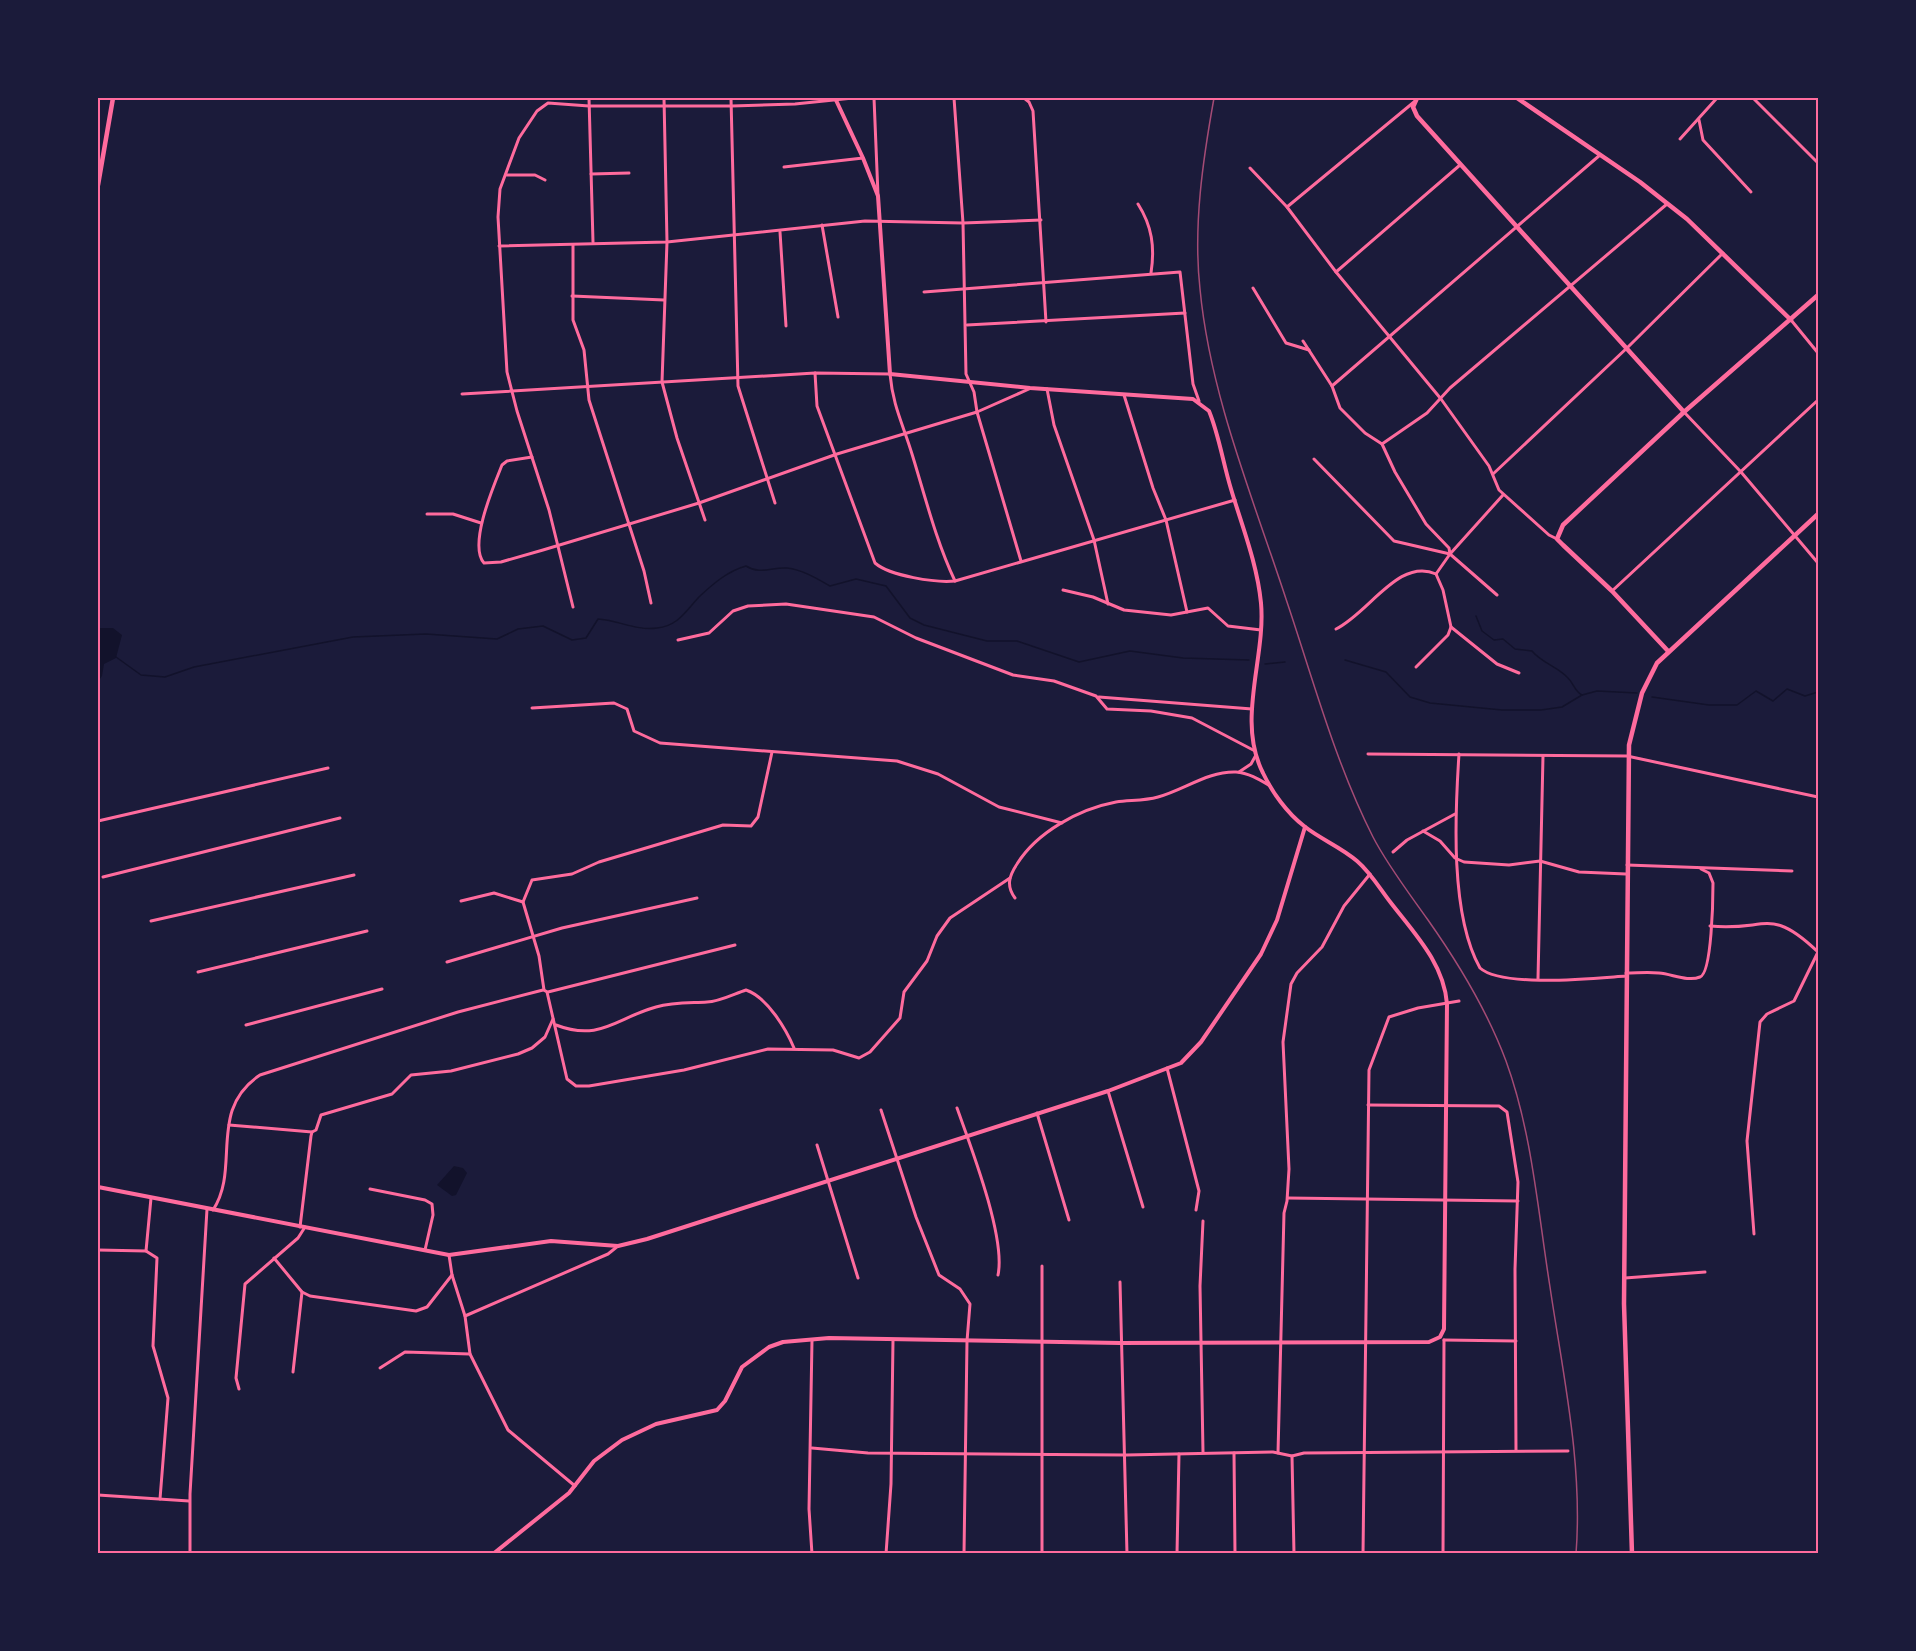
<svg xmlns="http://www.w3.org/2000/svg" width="1916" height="1651" font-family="'IBM Plex Sans',sans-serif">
	<rect width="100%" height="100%" fill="#1b1b3a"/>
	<!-- water -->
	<g fill="#12122b">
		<path d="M98 628H113L122 635 116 658 104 664 102 676 98 682Z"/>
		<path d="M454 1166 463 1168 467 1173 456 1195 452 1196 437 1185Z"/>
	</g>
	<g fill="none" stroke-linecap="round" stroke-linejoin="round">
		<!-- stream -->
		<g stroke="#12122b" stroke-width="1.5">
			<path d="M1476 616 1482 631 1494 640 1503 639 1515 649 1532 651C1542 663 1556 666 1567 677 1574 683 1574 691 1582 695"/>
			<path d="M116 657 141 675 165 677 194 667 353 637 426 634 497 639 518 629 543 626 572 640 586 638 598 619C617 620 637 631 657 628 679 626 687 609 700 596 714 583 728 571 746 566 760 575 771 567 787 568 803 570 816 578 830 586L856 579 886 586 910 618 924 625 987 641H1017L1079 662 1130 651 1183 658 1249 660"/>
			<path d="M1345 660 1386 672 1410 697 1430 703 1502 710H1541L1562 707 1582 695 1597 691 1637 693"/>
			<path d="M1265 664 1285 662"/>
			<path d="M1652 697 1709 705H1737L1756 691 1773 701 1787 689 1805 696 1818 692"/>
		</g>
		<!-- minor -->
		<g stroke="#ff6b9d" stroke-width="3">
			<path d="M589 98 593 242"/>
			<path d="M664 98 667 242 662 382 677 438 705 520"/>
			<path d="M731 98 738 386 775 503"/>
			<path d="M874 98 878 195"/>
			<path d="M954 98 963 223 966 374 974 392 977 412 1021 561"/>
			<path d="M1024 98 1029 102 1033 111 1046 322"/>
			<path d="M1753 98 1818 163"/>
			<path d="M1699 120 1703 140 1751 192"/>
			<path d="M1680 139 1717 98"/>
			<path d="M784 167 863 158"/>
			<path d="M1250 168 1287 207 1336 272 1441 399 1489 466 1499 490 1549 535 1557 539"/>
			<path d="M591 174 629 173"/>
			<path d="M507 175H535L545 180"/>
			<path d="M1138 204C1152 226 1155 247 1151 273"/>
			<path d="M1287 207 1414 102"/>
			<path d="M822 225 838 317"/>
			<path d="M780 232 786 326"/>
			<path d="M573 245V320L584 350 589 400 644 571 651 603"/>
			<path d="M499 246 667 242 865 221 963 223 1041 220"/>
			<path d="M1336 272 1460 165"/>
			<path d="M1253 288 1286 343 1309 350"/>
			<path d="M924 292 1180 272 1193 384 1199 401"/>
			<path d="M572 296 664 300"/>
			<path d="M1791 320 1818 353"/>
			<path d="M967 325 1185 313"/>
			<path d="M1303 341 1332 386 1340 408 1365 433 1382 444 1395 472 1426 524 1449 548 1450 554 1497 595"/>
			<path d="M815 373 817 406 875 563C890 576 936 583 955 581L1235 500"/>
			<path d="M1332 386 1600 155"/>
			<path d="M1047 389 1054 425 1094 540 1108 604"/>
			<path d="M462 394 815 373 890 374C893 407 903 424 912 454 925 496 936 541 955 581"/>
			<path d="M1124 395 1153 488 1166 520 1187 612"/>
			<path d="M1684 412 1741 472 1818 563"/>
			<path d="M1382 444 1427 413 1450 388 1667 204"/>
			<path d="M532 457 507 461 502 465C494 485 468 545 484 563L501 562 543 550 699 503 837 454 977 412 1029 389"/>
			<path d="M1314 459 1394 541 1450 554"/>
			<path d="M1493 474 1628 347 1723 253"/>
			<path d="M427 514H453L481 523"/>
			<path d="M1436 574 1443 590 1451 627 1497 664 1519 673"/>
			<path d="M1436 574 1450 554 1503 495"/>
			<path d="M1063 590 1093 597 1124 610 1171 615 1208 608 1228 626 1261 630"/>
			<path d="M1612 591 1818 400"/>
			<path d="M573 607 549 510 517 411 507 372 498 217 500 189 519 138 537 111 548 103 589 106H732L795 104 853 98"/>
			<path d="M1336 629C1369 613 1399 557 1436 574"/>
			<path d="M678 640 709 633 733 611 748 606 786 604 874 617 916 638 1013 675 1054 681 1096 696 1107 709 1151 711 1192 718 1255 751"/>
			<path d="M1416 667 1448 635 1451 627"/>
			<path d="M1099 697 1252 709"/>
			<path d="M532 708 614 703 627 709 634 731 660 743 897 761 938 774 999 807 1062 823"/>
			<path d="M1368 754 1627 756 1818 797"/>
			<path d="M1459 754C1455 814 1450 915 1480 968 1502 988 1596 978 1626 976"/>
			<path d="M1239 772 1251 764 1256 755"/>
			<path d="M98 821 328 768"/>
			<path d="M1423 831 1440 841 1455 858 1464 862 1509 865 1540 861 1579 872 1626 874"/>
			<path d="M1393 852 1407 840 1455 814"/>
			<path d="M1627 865 1792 871"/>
			<path d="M103 877 340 818"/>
			<path d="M1015 898C1006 886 1009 876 1017 864 1037 832 1079 809 1116 802 1130 800 1144 801 1158 797 1184 790 1208 771 1236 772 1249 773 1260 780 1270 786"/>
			<path d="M461 901 494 893 523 902 532 880 572 874 599 862 723 825 751 826 758 817 772 752"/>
			<path d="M523 902 539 956 544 990 547 992 567 1079 576 1086H589L684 1070 768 1049 833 1050 859 1058 870 1052 900 1018 904 992 927 961 937 936 950 918 1010 878"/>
			<path d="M151 921 354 875"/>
			<path d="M1710 926C1767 932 1769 905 1818 952L1794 1001 1767 1014 1760 1022 1747 1141 1754 1234"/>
			<path d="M447 962 562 928 697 898"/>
			<path d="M198 972 367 931"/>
			<path d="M1626 973C1637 973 1648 972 1659 973 1672 974 1688 982 1700 977 1712 973 1713 897 1713 883L1709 873 1701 869"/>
			<path d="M1538 979 1543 756"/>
			<path d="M548 992 735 945"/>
			<path d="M246 1025 382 989"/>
			<path d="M556 1025C600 1042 616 1018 656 1007 673 1002 690 1003 707 1002 719 1002 734 994 746 990 767 997 786 1029 794 1048"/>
			<path d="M1167 1068 1199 1191 1196 1210"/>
			<path d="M1108 1091 1143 1207"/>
			<path d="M1368 1105 1499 1106 1507 1112 1518 1182 1515 1269 1516 1450"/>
			<path d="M957 1108C971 1147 1006 1238 998 1275"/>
			<path d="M881 1110 916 1217 939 1275 960 1289 970 1304 967 1341 964 1554"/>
			<path d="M1037 1113 1069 1220"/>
			<path d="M229 1125 312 1132"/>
			<path d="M817 1145 858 1278"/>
			<path d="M370 1189 425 1200 432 1204 433 1215 425 1250"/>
			<path d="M1288 1198 1518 1201"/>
			<path d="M213 1210C241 1168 207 1110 260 1075L458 1012 543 990"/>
			<path d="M300 1227 311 1136 312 1132 316 1130 321 1115 392 1094 411 1075 451 1071 518 1054 532 1048 545 1037 553 1019"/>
			<path d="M98 1250 146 1251 157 1258 153 1346 168 1398 160 1499"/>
			<path d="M146 1251 151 1198"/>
			<path d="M449 1255 452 1275 465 1316 470 1354 508 1430 575 1486"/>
			<path d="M274 1258 302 1292 310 1296 416 1311 427 1307 452 1275"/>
			<path d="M1042 1266V1554"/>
			<path d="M1625 1278 1705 1272"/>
			<path d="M1120 1282 1127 1554"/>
			<path d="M465 1316 608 1254 618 1246"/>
			<path d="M812 1340 809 1509 812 1554"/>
			<path d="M1444 1340 1516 1341"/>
			<path d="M380 1368 405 1352 470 1354"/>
			<path d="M293 1372 302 1292"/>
			<path d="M239 1389 236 1378 245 1284 298 1238 305 1227"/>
			<path d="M98 1399V1432"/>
			<path d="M812 1448 868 1453 1126 1455 1273 1452 1292 1456 1304 1453 1568 1451"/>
			<path d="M1203 1452 1200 1286 1203 1221"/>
			<path d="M1234 1453 1235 1554"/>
			<path d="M1278 1453 1284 1213 1287 1201 1289 1169 1283 1042 1291 984 1297 973 1322 947 1344 906 1370 874"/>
			<path d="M1292 1456 1294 1554"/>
			<path d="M98 1495 189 1501"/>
			<path d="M190 1554V1494L207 1209"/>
			<path d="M886 1554 891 1484 893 1340"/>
			<path d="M1177 1554 1179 1454"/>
			<path d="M1363 1554 1369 1070 1389 1017 1418 1008 1459 1001"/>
			<path d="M1443 1554 1444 1340"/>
		</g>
		<!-- tertiary -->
		<g stroke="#ff6b9d" stroke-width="4">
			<path d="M98 1187 449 1255 551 1241 618 1246 647 1239 1108 1091 1181 1063 1201 1042 1261 954 1277 920 1305 827"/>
			<path d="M493 1554 569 1493 594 1461 622 1440 656 1424 717 1410 725 1401 742 1367 769 1347 783 1342 829 1338 1120 1343 1429 1342 1440 1337 1444 1329 1447 1004C1444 964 1415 934 1391 903 1380 889 1371 873 1357 861 1341 847 1320 839 1304 826 1287 813 1272 792 1263 773 1236 720 1266 658 1261 603 1257 563 1242 526 1231 489 1223 463 1219 435 1209 411L1193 399 1030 388 890 374 878 196 863 158 835 98"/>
		</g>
		<!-- secondary -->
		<g stroke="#ff6b9d" stroke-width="4.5">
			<path d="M1417 98 1413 107 1417 116 1684 412"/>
			<path d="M1517 98 1640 182 1687 219 1791 320"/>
			<path d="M98 185 113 98"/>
			<path d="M1668 651 1612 591 1563 545 1557 539 1563 525 1684 412 1818 295"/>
			<path d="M1632 1554 1624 1304 1629 745 1642 693 1657 663 1818 514"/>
		</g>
		<!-- rail -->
		<path stroke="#a44b75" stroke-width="1.5" d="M1214 98C1203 159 1193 226 1200 289 1210 395 1253 498 1286 599 1313 679 1335 762 1373 837 1388 866 1409 893 1428 920 1459 964 1487 1010 1506 1061 1532 1132 1538 1212 1550 1287 1563 1375 1583 1464 1576 1554"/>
	</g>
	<!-- border -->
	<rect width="1916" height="1651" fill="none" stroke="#1b1b3a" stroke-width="198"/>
	<rect x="99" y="99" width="1718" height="1453" fill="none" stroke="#ff6b9d" stroke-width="2"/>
</svg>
